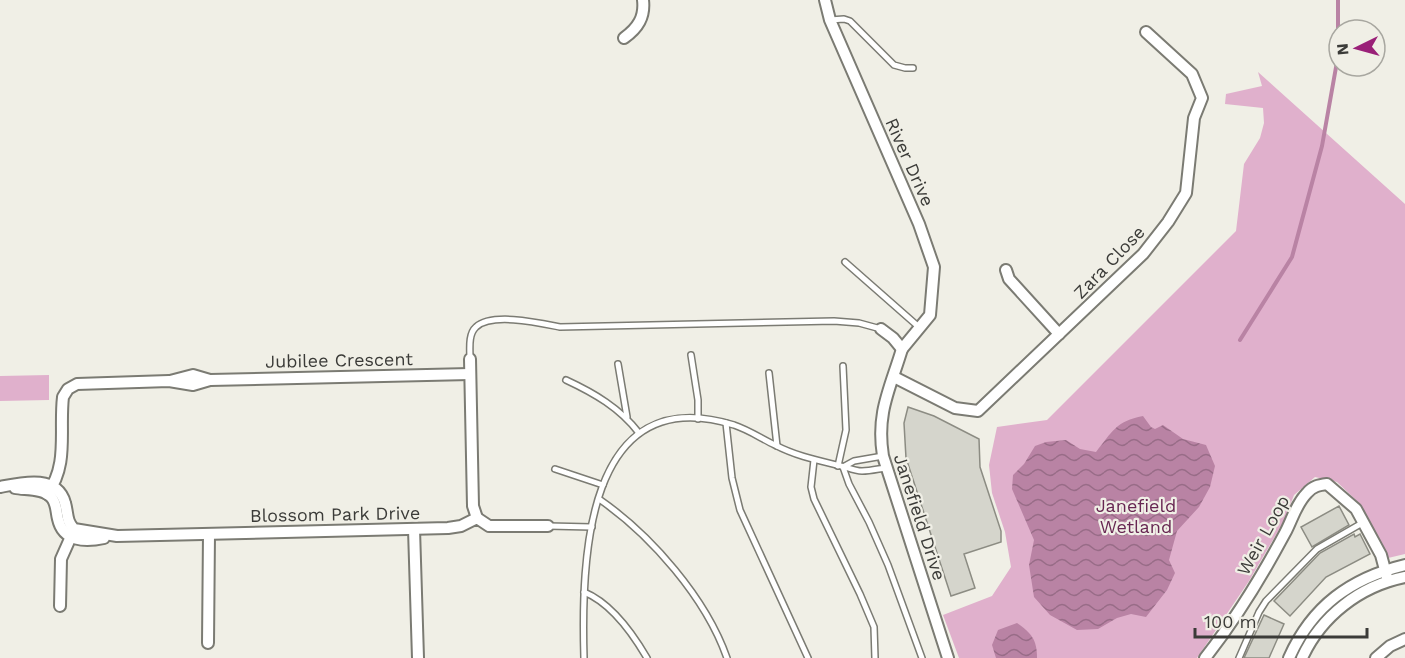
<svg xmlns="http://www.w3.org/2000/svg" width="1405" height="658" font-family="'Work Sans',sans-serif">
	<defs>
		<pattern id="water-waves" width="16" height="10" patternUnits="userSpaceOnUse" patternTransform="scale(1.5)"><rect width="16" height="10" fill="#b983a4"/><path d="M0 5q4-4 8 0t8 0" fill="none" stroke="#986c87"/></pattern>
	</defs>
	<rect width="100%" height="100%" fill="#f0efe6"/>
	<!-- park -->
	<g fill="#e0b0cc">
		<path d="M1258 72 1405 204V554L1388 558 1358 502 1337 482 1315 477 1294 495 1284 521 1249 581 1197 658H959L943 615 992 596 1011 567 1005 532 992 493 989 465 997 427 1047 420 1236 231 1244 164 1260 138 1264 123 1263 108 1225 104 1226 94 1262 86Z"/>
		<path d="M49 375V400L0 401V376Z"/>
	</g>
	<!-- water -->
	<g fill="url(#water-waves)">
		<path d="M1143 416 1151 427 1155 429 1163 425 1183 439 1206 445 1215 466 1210 487 1199 507 1177 531 1169 560 1175 573 1167 590 1146 617 1131 614 1117 618 1098 629 1077 630 1050 615 1034 597 1029 565 1034 540 1012 489 1013 475 1024 464 1035 446 1046 442 1066 440 1080 449 1096 452C1112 432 1116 421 1143 416Z"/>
		<path d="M1017 623C1031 633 1037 639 1037 658H996L992 645 998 630Z"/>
	</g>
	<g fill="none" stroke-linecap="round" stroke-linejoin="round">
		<!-- stream -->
		<path stroke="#b983a4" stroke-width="4" d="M1240 340 1292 257 1322 146 1338 56V0"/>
	</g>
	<!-- building -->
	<g fill="#d5d5cc" stroke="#8c8c83" stroke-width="1.5">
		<path d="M908 407 934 416 979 439 980 467 1001 531V542L964 554 975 588 951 596 906 458 904 423Z"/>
		<path d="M1339 506 1349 525 1312 547 1301 527Z"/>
		<path d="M1354 534 1355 537 1360 534 1370 554 1326 577 1290 616 1274 601 1320 553Z"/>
		<path d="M1264 615 1284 624 1269 658H1244Z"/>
	</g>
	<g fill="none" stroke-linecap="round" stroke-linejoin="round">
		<defs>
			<g id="service">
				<path d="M830 20 844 19 850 21 894 65 905 68H913"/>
				<path d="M845 262 920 328"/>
				<path d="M691 355 698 400V419"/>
				<path d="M470 359C470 349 468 334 476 327 492 312 540 323 560 327L834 321 859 323 881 329"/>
				<path d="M618 364 627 417"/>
				<path d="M769 373 777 446"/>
				<path d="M566 380C594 393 620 408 639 433"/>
				<path d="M726 423 732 478 740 510 808 658"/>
				<path d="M814 460 811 487 814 499 860 594 874 627 875 658"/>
				<path d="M838 466 846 430 843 366"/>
				<path d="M843 467 849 484 869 522 888 565 922 658"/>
				<path d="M843 467 854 461 883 456"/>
				<path d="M555 469 603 485"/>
				<path d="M599 499C651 535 706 598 727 658"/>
				<path d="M548 526 592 527"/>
				<path d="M584 592C611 603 633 634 647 658"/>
				<path d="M584 658C581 560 585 379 734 425 749 430 762 439 775 445 798 457 821 461 845 467 851 469 856 471 862 471 870 471 878 469 885 468"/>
				<path d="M1239 658 1259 612 1266 601 1317 549 1364 522"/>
			</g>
			<g id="minor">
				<path d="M825 0 830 20 919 224 934 267 930 315 902 349 893 338 881 329"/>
				<path d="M624 38C638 28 645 17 643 0"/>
				<path d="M1006 270 1009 279 1059 334"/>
				<path d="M902 349C890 389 876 413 883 456L948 658"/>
				<path d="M470 359 473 506 477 518"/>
				<path d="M894 377 955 408 978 411 1143 254 1168 222 1186 193 1194 118 1202 98 1192 74 1146 32"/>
				<path d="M170 381 193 375 210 380"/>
				<path d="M0 487C21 483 57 474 65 503 68 513 66 521 74 529L117 536 448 528 461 526 477 518 489 526H548"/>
				<path d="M15 488C25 490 43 488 51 497 57 503 56 512 58 519 63 542 86 542 104 538"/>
				<path d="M47 494C69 465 59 431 63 397L68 389 77 384 169 381 193 385 210 380 470 374"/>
				<path d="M414 529 418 658"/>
				<path d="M60 606 61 559 73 532"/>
				<path d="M208 643 209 534"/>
				<path d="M1205 658C1235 620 1262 576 1285 533 1292 520 1296 504 1307 493 1313 486 1319 485 1327 484L1356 509 1381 555 1388 581"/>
				<path d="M1289 658C1312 606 1351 578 1405 565"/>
				<path d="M1302 658C1321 616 1360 586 1405 577"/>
				<path d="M1376 658 1390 646 1405 639"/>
			</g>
		</defs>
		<!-- service casing -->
		<use href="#service" stroke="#7b7b73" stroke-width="8"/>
		<!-- minor casing -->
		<use href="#minor" stroke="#7b7b73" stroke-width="14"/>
		<!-- service -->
		<use href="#service" stroke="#fff" stroke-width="5"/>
		<!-- minor -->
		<use href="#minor" stroke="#fff" stroke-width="10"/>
	</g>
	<g text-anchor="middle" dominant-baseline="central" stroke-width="4.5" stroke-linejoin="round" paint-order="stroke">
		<!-- street labels -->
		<g font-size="18" fill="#3b3b38" stroke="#f0efe6">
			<text transform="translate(910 162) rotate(66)">River Drive</text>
			<text transform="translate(1109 262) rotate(-46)">Zara Close</text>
			<text transform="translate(339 360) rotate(-1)">Jubilee Crescent</text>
			<text transform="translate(335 514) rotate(-1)">Blossom Park Drive</text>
			<text transform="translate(920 517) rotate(72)">Janefield Drive</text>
			<text transform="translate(1263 535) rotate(-61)">Weir Loop</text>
		</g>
		<!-- park labels -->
		<g font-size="18" fill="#672652" stroke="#f0efe6">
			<text x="1136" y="505">Janefield<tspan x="1136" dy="21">Wetland</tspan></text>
		</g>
	</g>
	<!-- north arrow -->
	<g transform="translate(1357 48) rotate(265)"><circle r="28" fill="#f0efe6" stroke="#a8a7a0" stroke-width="1.5"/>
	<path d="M0-4.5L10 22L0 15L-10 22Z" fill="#9a2078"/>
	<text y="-9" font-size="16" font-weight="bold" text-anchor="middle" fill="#3b3b38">N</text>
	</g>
	<!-- scale -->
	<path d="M1195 628v9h172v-9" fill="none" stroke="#3b3b38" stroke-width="3"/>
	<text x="1204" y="628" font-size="18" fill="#3b3b38" stroke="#f0efe6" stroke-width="4.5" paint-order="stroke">100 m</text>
</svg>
